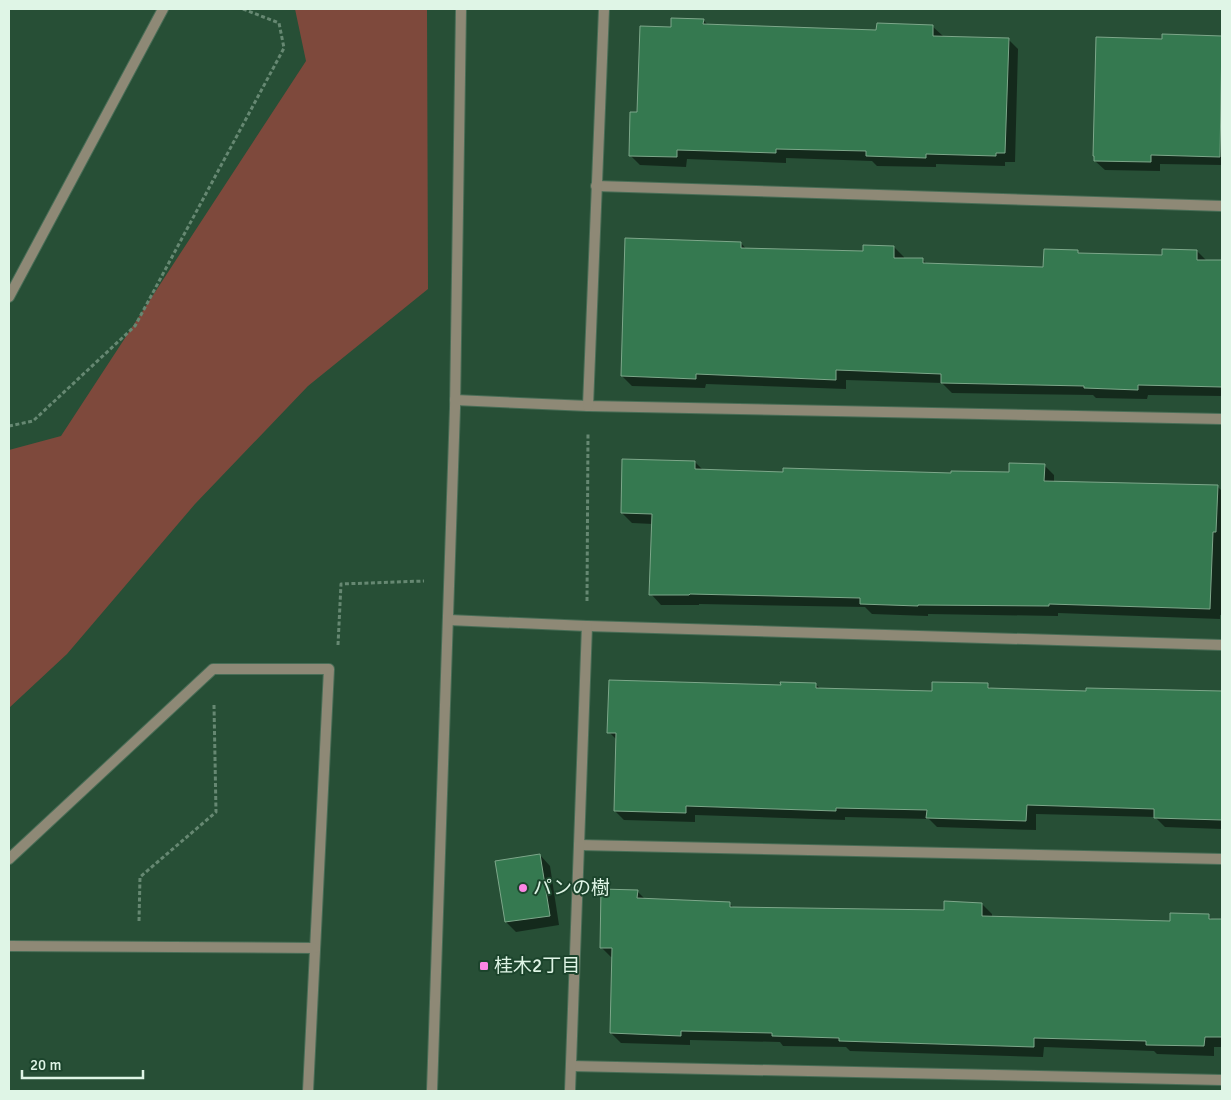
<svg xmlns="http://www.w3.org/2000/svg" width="1231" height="1100" font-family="Signika,'Noto Sans JP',sans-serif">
	<rect width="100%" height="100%" fill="#274f36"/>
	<!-- green -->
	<path fill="#7e493c" d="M295 9H427L428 289 308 386 195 504 67 654 9 708V450L61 436 306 61Z"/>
	<!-- shadow -->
	<g fill="#0007">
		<path d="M703 20 708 25 878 31 932 26 943 36 1008 39 1018 49 1015 162H1005V166L936 164V167L877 166 872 161 786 158V163L687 159 686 167 640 165 630 155 639 113 672 28Z"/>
		<path d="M1163 36 1222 38V165L1160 164V171L1105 170 1095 161 1163 41Z"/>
		<path d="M741 243 747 250 864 253 894 247 904 257V259L923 260 928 265 1045 269 1077 251 1081 255 1163 257 1197 251 1206 260 1222 261V396L1148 395 1147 399 1096 398 1093 395 952 393 942 383 846 380V389L706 384 705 388 632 386 622 376Z"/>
		<path d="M695 462 704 471 785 473H1010L1044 465 1054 475V483L1217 486 1222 491V615H1220V619L1058 613V616L928 614V616L872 614 865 607 699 604V605H661L651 594 653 524 632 523 622 513Z"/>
		<path d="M815 684 821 689 933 693 987 685 992 689 1087 692V689L1222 692V829L1165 827 1155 817 1036 814V830L937 827 929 819 845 817V820L695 815V822L624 820 615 811 617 740 609 732 782 686Z"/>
		<path d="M540 855 550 866 559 925 516 932 506 922Z"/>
		<path d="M637 891 646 900 729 903 735 909 945 911 982 904 992 914V918L1171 922 1208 916 1213 920H1222V1047H1214V1056L1157 1054 1154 1051 1044 1047 1043 1057 850 1051 846 1047 783 1046 780 1042 690 1040V1045L621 1043 611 1033 613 957H611L601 947Z"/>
	</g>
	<!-- building -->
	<g fill="#357950" stroke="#7da78a">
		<path d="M671 18 704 19 703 24 876 30 877 23 933 25V36L1009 38 1005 153H996V156L926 154V158L866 156V151L776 149V153L677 150V157L629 156 630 112H637L640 26 671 27Z"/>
		<path d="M1162 34 1222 36 1220 157 1151 155V162L1094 161V156H1093L1096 37 1162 39Z"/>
		<path d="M625 238 741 242V248L863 251V245L894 246V258H923V263L1043 267 1044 249 1078 250V253L1162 255V249L1197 250V260H1222V387L1138 385V390L1084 388V386L941 383V374L836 370V380L696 374V379L621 376Z"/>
		<path d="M622 459 695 461V469L783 472V468L951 473V471L1009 472V463L1045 464 1044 481 1218 485 1216 532H1213L1210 609 1049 604V606L918 605V606L860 604V598L690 594 689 595H649L652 514 621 513Z"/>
		<path d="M609 680 781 685 780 682 816 683V688L932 691V682L988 683V688L1086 691V688L1222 691V820L1154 818V809L1027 805 1026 821 926 818 927 810 836 808V811L686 806V813L614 811 616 733H607Z"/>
		<path d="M540 854 550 916 505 922 495 861Z"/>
		<path d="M601 889 638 890 637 898 730 902V907L944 910V901L982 903V916L1170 921V913L1209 914V919H1222V1037H1205L1204 1046 1146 1045V1041L1034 1038V1047L839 1041V1038L772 1036V1033L681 1031V1036L610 1033 612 948H600Z"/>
	</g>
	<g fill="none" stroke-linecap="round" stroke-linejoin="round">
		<defs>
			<g id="minor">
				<path d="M596 186 1222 206"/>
				<path d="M9 297 163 9"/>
				<path d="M455 400 588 406 1222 419"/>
				<path d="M588 406 604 9"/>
				<path d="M449 620 587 626 1222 645"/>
				<path d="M579 845 1222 859"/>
				<path d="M9 859 213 669H329L308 1091"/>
				<path d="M9 946 315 948"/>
				<path d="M571 1066 1222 1080"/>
				<path d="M570 1091 587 626"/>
			</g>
			<path id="tertiary" d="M432 1091 455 408 461 9"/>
		</defs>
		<!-- minor casing -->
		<use href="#minor" stroke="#486d56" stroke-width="12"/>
		<!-- tertiary casing -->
		<use href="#tertiary" stroke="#486d56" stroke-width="12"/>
		<!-- path -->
		<g stroke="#668872" stroke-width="3" stroke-dasharray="4 2.5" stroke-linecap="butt">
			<path d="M9 426 33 421 135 326 284 48 279 23 243 9"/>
			<path d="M587 601 588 432"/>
			<path d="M338 645 341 584 424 581"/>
			<path d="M139 921 140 877 216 812 214 705"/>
		</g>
		<!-- minor -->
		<use href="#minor" stroke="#8e8976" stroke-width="10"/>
		<!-- tertiary -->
		<use href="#tertiary" stroke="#8e8976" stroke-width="10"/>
	</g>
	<!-- markers -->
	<g fill="#fb86e5" stroke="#1c442c" stroke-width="2">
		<circle cx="523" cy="888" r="5"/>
		<rect x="479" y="961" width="10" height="10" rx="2.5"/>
	</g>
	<g text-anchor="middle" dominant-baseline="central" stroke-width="4" stroke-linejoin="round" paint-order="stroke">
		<!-- poi labels -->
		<g font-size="19" fill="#dff5e6" stroke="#1c442c" text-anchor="start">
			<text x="533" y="888">パンの樹</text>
			<text x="494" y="966">桂木2丁目</text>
		</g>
	</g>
	<!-- border -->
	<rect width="1231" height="1100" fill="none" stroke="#dff5e6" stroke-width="20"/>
	<!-- scale -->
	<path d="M22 1070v8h121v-8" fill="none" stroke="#dff5e6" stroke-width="2.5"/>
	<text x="30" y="1070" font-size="15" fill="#dff5e6" stroke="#1c442c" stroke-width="4" paint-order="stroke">20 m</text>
</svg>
